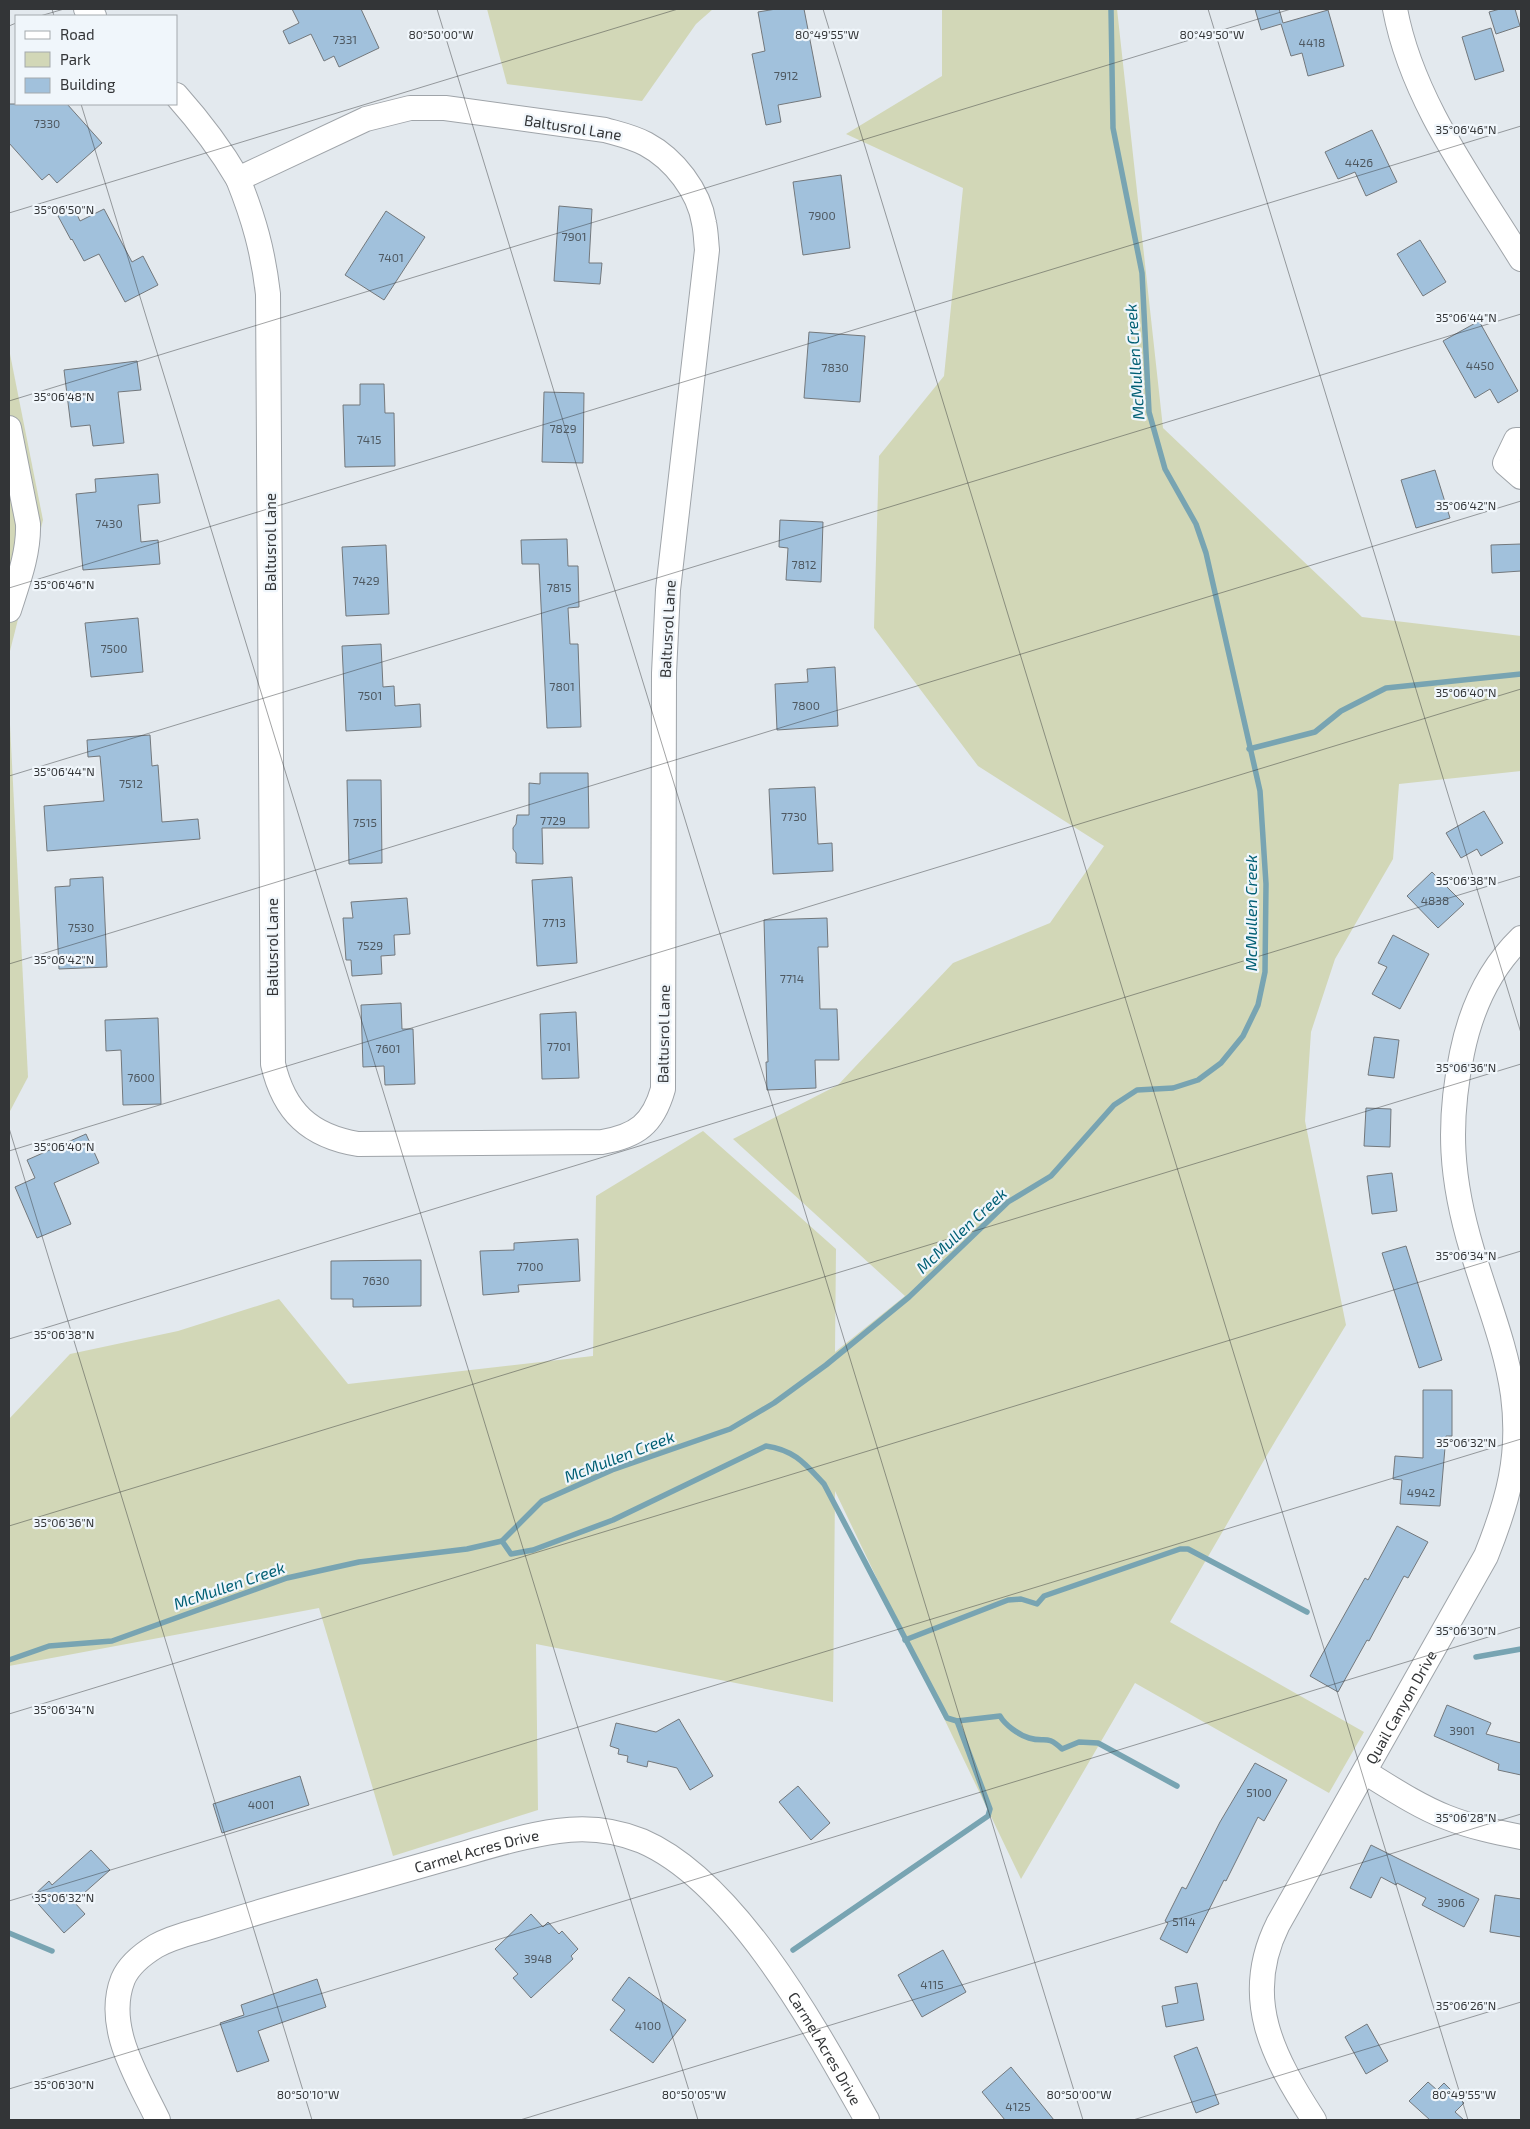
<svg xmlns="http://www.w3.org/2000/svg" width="1530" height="2129" font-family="'Exo 2',sans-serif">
	<rect width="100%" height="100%" fill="#e3e9ee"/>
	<!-- green -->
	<g fill="#d2d7b7">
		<path d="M487 9H713L696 24 642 101 507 84Z"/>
		<path d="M936 9H1117L1163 428 1362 617 1521 636V771L1399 784 1393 859 1335 959 1311 1032 1305 1121 1346 1325 1277 1438 1170 1622 1364 1732 1329 1793 1135 1683 1021 1879 835 1491 833 1702 536 1644 538 1810 393 1856 319 1608 9 1666V1419L70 1354 178 1331 279 1299 348 1384 593 1356 596 1196 703 1131 836 1249 835 1352 905 1296 733 1139 838 1085 953 963 1050 923 1104 846 978 766 874 628 879 456 944 376 963 188 846 134 942 76V10Z"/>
		<path d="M9 349 43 520 9 655Z"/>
		<path d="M9 705 28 1077 9 1113Z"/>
	</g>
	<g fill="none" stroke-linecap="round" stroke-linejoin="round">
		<!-- stream -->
		<g stroke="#78a4b2" stroke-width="5.5">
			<path d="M1249 749 1315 732 1341 711 1386 688 1521 674"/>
			<path d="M502 1541 511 1554 533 1550 613 1520 766 1446C795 1450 806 1465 824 1484L947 1718 957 1721 1000 1716C1005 1725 1019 1735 1029 1738 1046 1743 1046 1734 1062 1749L1079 1742 1098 1743 1177 1786"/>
			<path d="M905 1640 1008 1600 1021 1599 1037 1604 1044 1596 1180 1549H1188L1307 1612"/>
			<path d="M1476 1657 1521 1649"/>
			<path d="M9 1660 49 1646 112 1641 287 1578 359 1562 467 1549 502 1541 542 1501 612 1470 730 1429 774 1403 826 1365 909 1297 1008 1202 1051 1176 1114 1105 1137 1090 1173 1088 1198 1080 1221 1063 1243 1036 1258 1005 1265 972 1266 884 1260 791 1206 553 1196 524 1165 469 1149 412 1142 273 1113 128 1111 9"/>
			<path d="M9 1933 52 1951"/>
			<path d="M793 1950 988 1816 990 1809 957 1721"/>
		</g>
	</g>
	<!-- building -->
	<g fill="#a1c1dc" stroke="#73787c">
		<path d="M292 9H361L379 48 339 67 334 56 324 61 311 34 289 44 283 31 299 23Z"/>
		<path d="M776 9H804L821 97 778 105 781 122 766 125 752 54 765 51 758 12Z"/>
		<path d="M1255 9H1279L1283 23 1328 10 1344 66 1308 76 1302 53 1291 56 1281 24 1261 30Z"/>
		<path d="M1500 9H1515L1520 26 1496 34 1489 12Z"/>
		<path d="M1491 28 1504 71 1475 80 1462 37Z"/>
		<path d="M9 104H67L102 143 57 183 49 174 42 180 9 143Z"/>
		<path d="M1372 130 1397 182 1366 196 1355 172 1338 179 1325 152Z"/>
		<path d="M841 175 850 248 803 255 793 182Z"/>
		<path d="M559 206 592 209 589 263H602L600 284 554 281Z"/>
		<path d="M74 208 80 221 104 209 132 262 143 256 158 285 125 302 99 254 84 261 72 239 71 240 58 216Z"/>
		<path d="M386 211 425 237 384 300 345 275Z"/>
		<path d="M1420 240 1446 282 1423 296 1397 254Z"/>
		<path d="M1479 321 1518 391 1498 403 1490 389 1475 398 1443 341Z"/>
		<path d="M809 332 865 336 860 402 804 398Z"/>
		<path d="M137 361 141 390 118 392 124 443 93 446 90 425 71 427 64 370Z"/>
		<path d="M360 384H384L385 413H394L395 466 345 467 343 405H360Z"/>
		<path d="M544 392 584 393 583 463 542 462Z"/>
		<path d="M1435 470 1450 518 1416 528 1401 480Z"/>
		<path d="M158 474 160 503 138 505 141 542 158 540 160 564 83 570 76 494 96 492 95 479Z"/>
		<path d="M780 520 823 522 821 582 786 580 788 548 779 547Z"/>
		<path d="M567 539 568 566H578L579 607 568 608 570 644H578L581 727 547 728 539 564H522L521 540Z"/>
		<path d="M1521 544V571L1492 573 1491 545Z"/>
		<path d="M386 545 389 614 346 616 342 547Z"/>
		<path d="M138 618 143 672 91 677 85 623Z"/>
		<path d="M381 644 383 687 394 686 395 706 420 704 421 727 346 731 342 646Z"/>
		<path d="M835 667 838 726 777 730 775 684 808 682 807 669Z"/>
		<path d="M150 735 152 766 158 765 162 822 198 819 200 839 47 851 44 806 104 801 100 756 88 757 87 740Z"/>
		<path d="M540 773H588L589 828H542L543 864 516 863V853L513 849V828L516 824 517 815H529V783L540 784Z"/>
		<path d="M347 780H381L382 863 349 864Z"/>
		<path d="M815 787 818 844 832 843 833 871 773 874 769 789Z"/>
		<path d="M1484 811 1503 843 1481 856 1477 849 1461 858 1446 833Z"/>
		<path d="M1432 872 1464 904 1438 928 1407 896Z"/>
		<path d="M103 877 107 967 59 969 55 887 70 886V879Z"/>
		<path d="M572 877 577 963 537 966 532 880Z"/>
		<path d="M407 898 410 934 394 935 395 955 381 956 382 974 352 976 351 960H346L343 918H353L351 902Z"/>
		<path d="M827 918 828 947H818L820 1009H837L839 1060H815L816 1088 767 1090 766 1062H768L764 920Z"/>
		<path d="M1393 935 1429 954 1400 1009 1372 994 1387 967 1378 963Z"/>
		<path d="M401 1003 402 1029H413L415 1084 385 1085 384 1066 363 1067 361 1005Z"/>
		<path d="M576 1012 579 1078 542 1079 540 1014Z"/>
		<path d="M158 1018 161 1104 123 1105 121 1050 106 1051 105 1020Z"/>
		<path d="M1374 1037 1399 1040 1394 1078 1368 1075Z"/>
		<path d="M1366 1108 1391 1109 1390 1147 1364 1146Z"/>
		<path d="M86 1134 99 1163 54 1183 71 1224 37 1238 15 1187 35 1178 27 1160Z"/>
		<path d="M1392 1173 1397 1211 1372 1214 1367 1176Z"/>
		<path d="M578 1239 580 1281 518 1285 519 1292 483 1295 480 1251 514 1250V1243Z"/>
		<path d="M1406 1246 1442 1360 1419 1368 1382 1253Z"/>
		<path d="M421 1260V1306L353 1307V1299H331V1261Z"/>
		<path d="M1423 1390H1452V1436H1446L1440 1506 1400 1504 1402 1480 1393 1479 1395 1456 1423 1458Z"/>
		<path d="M1397 1526 1428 1542 1408 1578 1404 1576 1369 1641 1367 1640 1338 1692 1310 1676 1365 1578 1368 1580Z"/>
		<path d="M1447 1705 1491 1723 1486 1734 1521 1743V1775L1498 1770 1499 1764 1434 1736Z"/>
		<path d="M679 1719 713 1776 690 1790 677 1768 648 1761 647 1767 627 1762 628 1756 618 1754 619 1749 610 1746 616 1723 656 1732Z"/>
		<path d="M1255 1763 1287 1780 1264 1821 1258 1817 1226 1881 1224 1880 1187 1953 1160 1939 1168 1923 1165 1921 1182 1887 1186 1889 1220 1822Z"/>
		<path d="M300 1776 309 1805 222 1833 213 1804Z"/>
		<path d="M798 1786 830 1823 811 1840 779 1802Z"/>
		<path d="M1371 1845 1479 1899 1464 1927 1422 1905 1426 1898 1397 1883 1396 1885 1381 1877 1371 1898 1350 1888Z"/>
		<path d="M91 1850 110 1870 74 1902 85 1914 64 1933 32 1897 49 1881 52 1885Z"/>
		<path d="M1495 1895 1521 1899V1937L1490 1932Z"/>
		<path d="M531 1914 543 1927 548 1922 559 1934 562 1931 578 1949 571 1956 573 1959 531 1998 513 1978 518 1974 495 1949Z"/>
		<path d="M943 1950 966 1992 922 2017 898 1975Z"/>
		<path d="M629 1977 686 2020 653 2063 610 2030 625 2010 612 2000Z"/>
		<path d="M317 1979 326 2007 258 2031 269 2061 237 2072 220 2023 244 2015 241 2005Z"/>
		<path d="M1197 1983 1204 2020 1166 2027 1162 2006 1178 2003 1175 1987Z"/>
		<path d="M1367 2024 1388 2061 1366 2074 1345 2037Z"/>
		<path d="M1197 2047 1219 2104 1196 2113 1174 2056Z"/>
		<path d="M1011 2067 1054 2120H1005L982 2092Z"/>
		<path d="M1428 2082 1437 2090 1444 2083 1464 2103 1455 2112 1464 2120H1430L1409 2101Z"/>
	</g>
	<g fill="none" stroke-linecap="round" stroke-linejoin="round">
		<defs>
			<g id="minor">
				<path d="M86 9 94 16"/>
				<path d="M1395 9C1412 101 1473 181 1521 259"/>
				<path d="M176 95C200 122 220 148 238 179"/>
				<path d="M410 108H445L605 130C619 134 633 137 646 144 674 159 699 191 704 223 706 232 706 241 707 250L668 590 664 673 663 1089C653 1124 637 1136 602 1142L358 1144C310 1136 284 1112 273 1064L268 294C263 251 254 219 238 179L366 119Z"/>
				<path d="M9 428 28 524C29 553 18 582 9 610"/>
				<path d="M1521 440H1516L1505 463 1521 477"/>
				<path d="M1365 1772C1391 1788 1418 1806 1446 1817 1471 1827 1496 1832 1521 1837"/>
				<path id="s1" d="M158 2120C138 2078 104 2027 123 1979 129 1965 143 1954 156 1946 172 1937 190 1933 207 1928 239 1918 272 1908 304 1899 352 1885 400 1872 448 1858 484 1848 521 1836 558 1831 586 1827 615 1830 642 1841 737 1882 818 2033 867 2120"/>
				<path id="s2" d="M1314 2120C1273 2057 1241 1998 1278 1924L1486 1556C1508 1501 1521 1456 1513 1395 1506 1345 1486 1298 1472 1250 1451 1180 1447 1125 1462 1053 1471 1009 1488 970 1521 938"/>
			</g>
		</defs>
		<!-- minor casing -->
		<use href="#minor" stroke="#9fa4a9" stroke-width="26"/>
		<!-- minor -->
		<use href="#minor" stroke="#fff" stroke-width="24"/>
	</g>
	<!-- ticks -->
	<path fill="none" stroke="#333537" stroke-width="1" stroke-opacity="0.45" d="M52 9 54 16M437 9 1083 2120M823 9 1468 2120M1208 9 1521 1033M40 16 64 9M9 26 16 23M81 104 698 2120M9 213 678 9M9 401 1291 9M9 588 1521 126M9 776 1521 314M9 964 1521 501M9 1128 312 2120M9 1151 1521 689M9 1339 1521 876M9 1526 1521 1064M9 1714 1521 1251M9 1901 1521 1439M9 2089 1521 1627M520 2120 1521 1814M1133 2120 1521 2002"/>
	<g text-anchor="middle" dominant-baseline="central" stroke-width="4.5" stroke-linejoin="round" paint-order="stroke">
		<!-- number labels -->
		<g font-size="12" fill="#4e5860">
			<text x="345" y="39">7331</text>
			<text x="1312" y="42">4418</text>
			<text x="786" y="75">7912</text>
			<text x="47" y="123">7330</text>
			<text x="1359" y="162">4426</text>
			<text x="822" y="215">7900</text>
			<text x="574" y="236">7901</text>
			<text x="391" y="257">7401</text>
			<text x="1480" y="365">4450</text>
			<text x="835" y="367">7830</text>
			<text x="563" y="428">7829</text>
			<text x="369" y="439">7415</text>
			<text x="109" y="523">7430</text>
			<text x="804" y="564">7812</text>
			<text x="366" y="580">7429</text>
			<text x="559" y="587">7815</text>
			<text x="114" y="648">7500</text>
			<text x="562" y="686">7801</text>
			<text x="370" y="695">7501</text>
			<text x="806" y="705">7800</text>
			<text x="131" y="783">7512</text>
			<text x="794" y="816">7730</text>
			<text x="553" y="820">7729</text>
			<text x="365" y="822">7515</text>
			<text x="1435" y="900">4838</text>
			<text x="554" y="922">7713</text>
			<text x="81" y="927">7530</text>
			<text x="370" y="945">7529</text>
			<text x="792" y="978">7714</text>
			<text x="559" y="1046">7701</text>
			<text x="388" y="1048">7601</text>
			<text x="141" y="1077">7600</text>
			<text x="530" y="1266">7700</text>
			<text x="376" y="1280">7630</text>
			<text x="1421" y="1492">4942</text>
			<text x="1462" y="1730">3901</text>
			<text x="1259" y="1792">5100</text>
			<text x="261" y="1804">4001</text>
			<text x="1451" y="1902">3906</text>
			<text x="1184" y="1921">5114</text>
			<text x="538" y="1958">3948</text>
			<text x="932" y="1984">4115</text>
			<text x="648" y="2025">4100</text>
			<text x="1018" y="2106">4125</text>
		</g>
		<!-- street labels -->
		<g font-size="15" fill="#333537" stroke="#f0f6fb">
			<text transform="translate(573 127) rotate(9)">Baltusrol Lane</text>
			<text transform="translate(270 542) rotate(-90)">Baltusrol Lane</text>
			<text transform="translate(667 629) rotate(-87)">Baltusrol Lane</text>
			<text transform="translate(272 947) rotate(-90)">Baltusrol Lane</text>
			<text transform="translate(663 1034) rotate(-89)">Baltusrol Lane</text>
			<text stroke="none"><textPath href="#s2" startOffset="460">Quail Canyon Drive</textPath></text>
			<text stroke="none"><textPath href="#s1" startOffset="532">Carmel Acres Drive</textPath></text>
			<text stroke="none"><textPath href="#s1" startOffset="982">Carmel Acres Drive</textPath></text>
		</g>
		<!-- water labels -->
		<g font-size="16" font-style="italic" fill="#015f74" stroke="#f0f6fb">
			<text transform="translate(1134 362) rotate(-94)">McMullen Creek</text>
			<text transform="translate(1250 913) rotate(-90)">McMullen Creek</text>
			<text transform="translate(961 1230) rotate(-43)">McMullen Creek</text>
			<text transform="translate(619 1456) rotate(-21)">McMullen Creek</text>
			<text transform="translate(229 1585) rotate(-19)">McMullen Creek</text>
		</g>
	</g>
	<g font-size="12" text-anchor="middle" fill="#333537" stroke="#f0f6fb" stroke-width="4.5" stroke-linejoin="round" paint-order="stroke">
		<text x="441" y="39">80°50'00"W</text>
		<text x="827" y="39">80°49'55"W</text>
		<text x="1212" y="39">80°49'50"W</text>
		<text x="1466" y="134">35°06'46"N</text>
		<text x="64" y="214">35°06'50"N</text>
		<text x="1466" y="322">35°06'44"N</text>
		<text x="64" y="401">35°06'48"N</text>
		<text x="1466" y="510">35°06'42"N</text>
		<text x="64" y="589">35°06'46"N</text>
		<text x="1466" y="697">35°06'40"N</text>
		<text x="64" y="776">35°06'44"N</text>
		<text x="1466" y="885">35°06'38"N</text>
		<text x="64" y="964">35°06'42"N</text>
		<text x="1466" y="1072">35°06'36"N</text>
		<text x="64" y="1151">35°06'40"N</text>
		<text x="1466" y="1260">35°06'34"N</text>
		<text x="64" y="1339">35°06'38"N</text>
		<text x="1466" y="1447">35°06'32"N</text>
		<text x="64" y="1527">35°06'36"N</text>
		<text x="1466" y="1635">35°06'30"N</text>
		<text x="64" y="1714">35°06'34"N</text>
		<text x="1466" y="1822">35°06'28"N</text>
		<text x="64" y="1902">35°06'32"N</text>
		<text x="1466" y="2010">35°06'26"N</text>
		<text x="64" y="2089">35°06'30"N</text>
		<text x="308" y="2099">80°50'10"W</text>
		<text x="694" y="2099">80°50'05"W</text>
		<text x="1079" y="2099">80°50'00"W</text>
		<text x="1464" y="2099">80°49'55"W</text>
	</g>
	<!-- border -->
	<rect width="1530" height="2129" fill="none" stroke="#333537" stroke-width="20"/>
	<!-- legend -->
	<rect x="15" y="15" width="162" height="90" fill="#f0f6fb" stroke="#a4a9ad"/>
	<rect x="25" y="31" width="25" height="8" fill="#ffffff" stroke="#a4a9ad"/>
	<text x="60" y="40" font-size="15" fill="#333537">Road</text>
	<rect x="25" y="52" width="25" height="15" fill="#d2d7b7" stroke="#a4a9ad"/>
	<text x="60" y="65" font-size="15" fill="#333537">Park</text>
	<rect x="25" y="78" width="25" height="15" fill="#a1c1dc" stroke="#a4a9ad"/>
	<text x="60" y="90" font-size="15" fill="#333537">Building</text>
</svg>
